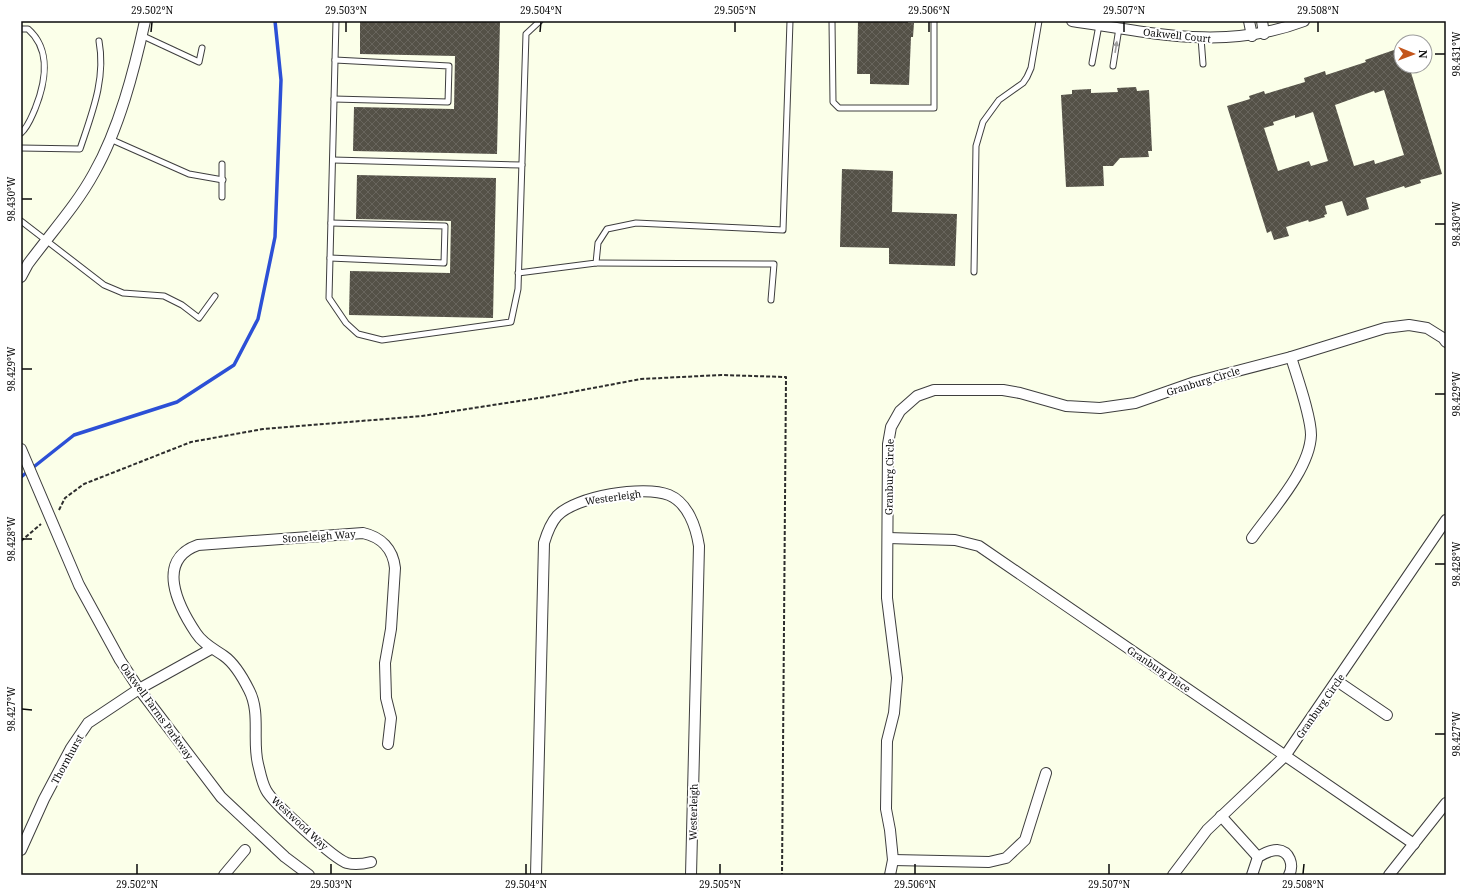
<svg xmlns="http://www.w3.org/2000/svg" width="1467" height="896" font-family="'Noto Serif',serif">
	<defs>
		<pattern id="building-cross-hatch" width="8" height="8" patternUnits="userSpaceOnUse"><rect width="8" height="8" fill="#545147"/><path d="M0 0l8 8M0 8l8-8" fill="none" stroke="#68655d"/></pattern>
	</defs>
	<rect width="100%" height="100%" fill="#fbffe9"/>
	<g fill="none" stroke-linecap="round" stroke-linejoin="round">
		<!-- stream -->
		<path stroke="#2c50d6" stroke-width="3.5" d="M21 477 74 435 177 402 234 365 258 319 275 237 281 80 275 21"/>
	</g>
	<!-- building -->
	<g fill="url(#building-cross-hatch)" fill-rule="evenodd">
		<path d="M360 21H500L497 154 353 151 354 107 454 109 455 56 360 54Z"/>
		<path d="M858 21H908V23H914L913 37H911L909 85 870 84V74H857Z"/>
		<path d="M1394 50 1395 53 1401 51V66H1409L1442 174 1420 180 1421 183 1405 188 1404 186 1366 198 1369 209 1347 216 1342 201 1325 206 1327 214 1324 215 1325 217 1309 222 1308 220 1286 227 1289 236 1274 240 1271 231 1267 233 1227 106 1250 99 1249 96 1264 91 1265 94 1305 82 1304 78 1325 71 1326 75 1366 62 1365 60ZM1384 90 1404 155 1375 164 1374 160 1354 166 1335 105 1374 91 1375 93ZM1313 112 1328 161 1311 166 1309 161 1278 171 1264 128 1274 125 1273 122 1295 115V118Z"/>
		<path d="M1136 87 1137 91 1149 90 1152 151H1148L1149 157 1120 158 1113 166H1103L1104 186 1066 187 1061 95 1072 94V90L1091 89V93L1118 92 1117 88Z"/>
		<path d="M842 169 893 171 892 212 957 214 955 266 889 264V248L840 247Z"/>
		<path d="M357 175 496 178 493 318 349 315 350 271 450 273 451 221 356 219Z"/>
	</g>
	<g fill="none" stroke-linecap="round" stroke-linejoin="round">
		<defs>
			<g id="lane">
				<path d="M336 21 329 298 346 323 358 334 382 340 511 322 518 289 526 34 540 21"/>
				<path d="M832 21 833 102 839 108H934V21"/>
				<path d="M21 29H28C52 50 45 84 35 109 31 118 28 127 21 133"/>
				<path d="M141 35 199 62 202 48"/>
				<path d="M1201 38 1203 64"/>
				<path d="M1092 63 1099 25"/>
				<path d="M1113 66 1119 28"/>
				<path d="M334 99 448 102 449 66 335 60"/>
				<path d="M110 139 189 174 223 180"/>
				<path d="M21 148 80 149C92 113 106 79 99 41"/>
				<path d="M333 160 522 165"/>
				<path d="M222 197V164"/>
				<path d="M21 221 104 285 123 293 164 296 182 305 199 318 215 296"/>
				<path d="M330 258 444 263 445 226 331 223"/>
				<path d="M596 263 774 264 771 300"/>
				<path d="M974 272 976 146 983 122 999 100 1023 83 1027 77 1031 68 1039 21"/>
				<path d="M518 273 596 263 598 243 607 229 636 223 783 230 790 21"/>
			</g>
			<g id="street">
				<path d="M1072 21C1153 33 1225 51 1304 21"/>
				<path d="M1249 21 1252 36"/>
				<path d="M1262 21 1264 34"/>
				<path d="M21 277 28 264C50 234 76 206 94 173 119 129 134 71 145 21"/>
				<path d="M21 449 79 585 120 660 139 689 221 797 285 857 309 875"/>
				<path d="M888 538 955 540 979 546 1414 844"/>
				<path d="M1252 538C1272 510 1310 469 1311 435 1311 416 1297 377 1291 357"/>
				<path d="M1337 681 1387 715"/>
				<path d="M1221 816 1258 857"/>
				<path d="M21 850 44 799 71 748 88 723 139 689 211 649"/>
				<path d="M893 860 989 862 1006 858 1025 840 1046 773"/>
				<path d="M371 862C363 864 355 865 347 863 334 859 272 802 266 790 262 783 260 772 258 764 252 740 261 713 249 690 243 678 234 663 224 656 214 649 203 644 196 633 178 606 155 560 198 545L363 533C381 537 393 549 395 568L391 629 385 663 386 698 391 718 388 744"/>
				<path d="M224 875 245 850"/>
				<path d="M536 875 544 543C547 533 550 524 557 516 576 496 644 485 669 495 688 503 696 527 699 546L691 875"/>
				<path d="M890 875 893 860 890 830 886 809 887 741 894 713 897 678 887 598 888 444 891 427 900 411 917 396 934 390H1003L1020 393 1066 406 1100 408 1135 403 1195 382 1291 357 1385 328 1409 325 1427 328 1443 338 1446 342"/>
				<path d="M1173 875 1207 830 1285 756 1446 520"/>
				<path d="M1252 875 1258 857C1263 854 1271 850 1277 850 1290 851 1294 865 1289 875"/>
				<path d="M1389 875 1446 803"/>
			</g>
		</defs>
		<!-- lane casing -->
		<use href="#lane" stroke="#3e3e3e" stroke-width="7"/>
		<!-- street casing -->
		<use href="#street" stroke="#3e3e3e" stroke-width="12"/>
		<!-- path -->
		<g stroke="#2d2d2d" stroke-width="2" stroke-dasharray="4 2" stroke-linecap="butt">
			<path d="M59 510 65 498 84 484 191 442 263 429 422 416 545 397 641 379 721 375 786 377 782 875"/>
			<path d="M21 541 41 524"/>
		</g>
		<!-- lane -->
		<use href="#lane" stroke="#fff" stroke-width="5"/>
		<!-- street -->
		<use href="#street" stroke="#fff" stroke-width="10"/>
	</g>
	<!-- one-way arrows -->
	<defs><path id="oneway-solid" d="M-6-.8H1V-3.2L6.5 0L1 3.2V.8H-6Z"/></defs>
	<use fill="#9d9d9d" href="#oneway-solid" transform="translate(1116 47) rotate(-81)"/>
	<!-- ticks -->
	<path fill="none" stroke="#0b0b0b" stroke-width="1.5" d="M151 32 152 22M346 32V22M540 32 541 22M735 32V22M929 32V22M1124 32V22M1318 32V22M1435 54H1445M22 199H32M1435 224H1445M22 369H32M1435 394H1445M22 539H32M1435 564H1445M22 709 32 710M1435 734H1445M137 874V864M331 874V864M526 874V864M720 874V864M915 874V864M1109 874V864M1303 874 1304 864"/>
	<g text-anchor="middle" dominant-baseline="central" stroke-width="4" stroke-linejoin="round" paint-order="stroke">
		<!-- street labels -->
		<g font-size="10" fill="#0b0b0b" stroke="#fff">
			<text transform="translate(1177 35) rotate(6)">Oakwell Court</text>
			<text transform="translate(1203 381) rotate(-17)">Granburg Circle</text>
			<text transform="translate(889 477) rotate(-89)">Granburg Circle</text>
			<text transform="translate(613 497) rotate(-8)">Westerleigh</text>
			<text transform="translate(319 536) rotate(-4)">Stoneleigh Way</text>
			<text transform="translate(1159 669) rotate(34)">Granburg Place</text>
			<text transform="translate(1320 706) rotate(-55)">Granburg Circle</text>
			<text transform="translate(157 711) rotate(54)">Oakwell Farms Parkway</text>
			<text transform="translate(67 759) rotate(-61)">Thornhurst</text>
			<text transform="translate(693 812) rotate(-89)">Westerleigh</text>
			<text transform="translate(300 823) rotate(43)">Westwood Way</text>
		</g>
	</g>
	<!-- border -->
	<rect width="1467" height="896" fill="none" stroke="#ffffff" stroke-width="44"/>
	<!-- north arrow -->
	<g transform="translate(1413 54) rotate(91)"><circle r="19" fill="#ffffff" stroke="#9d9d9d"/>
	<path d="M0-3L7 15L0 10L-7 15Z" fill="#c3551b"/>
	<text y="-6" font-size="11" font-weight="bold" text-anchor="middle" fill="#0b0b0b">N</text>
	</g>
	<rect x="22" y="22" width="1423" height="852" fill="none" stroke="#0b0b0b" stroke-width="1.5"/>
	<g font-size="10" text-anchor="middle" fill="#0b0b0b">
		<text x="152" y="14">29.502°N</text>
		<text x="346" y="14">29.503°N</text>
		<text x="541" y="14">29.504°N</text>
		<text x="735" y="14">29.505°N</text>
		<text x="929" y="14">29.506°N</text>
		<text x="1124" y="14">29.507°N</text>
		<text x="1318" y="14">29.508°N</text>
		<text transform="translate(1456 54) rotate(-90)" y="4">98.431°W</text>
		<text transform="translate(11 199) rotate(-90)" y="4">98.430°W</text>
		<text transform="translate(1456 224) rotate(-90)" y="4">98.430°W</text>
		<text transform="translate(11 369) rotate(-90)" y="4">98.429°W</text>
		<text transform="translate(1456 394) rotate(-90)" y="4">98.429°W</text>
		<text transform="translate(11 539) rotate(-90)" y="4">98.428°W</text>
		<text transform="translate(1456 564) rotate(-90)" y="4">98.428°W</text>
		<text transform="translate(11 709) rotate(-90)" y="4">98.427°W</text>
		<text transform="translate(1456 734) rotate(-90)" y="4">98.427°W</text>
		<text x="137" y="888">29.502°N</text>
		<text x="331" y="888">29.503°N</text>
		<text x="526" y="888">29.504°N</text>
		<text x="720" y="888">29.505°N</text>
		<text x="915" y="888">29.506°N</text>
		<text x="1109" y="888">29.507°N</text>
		<text x="1303" y="888">29.508°N</text>
	</g>
</svg>
